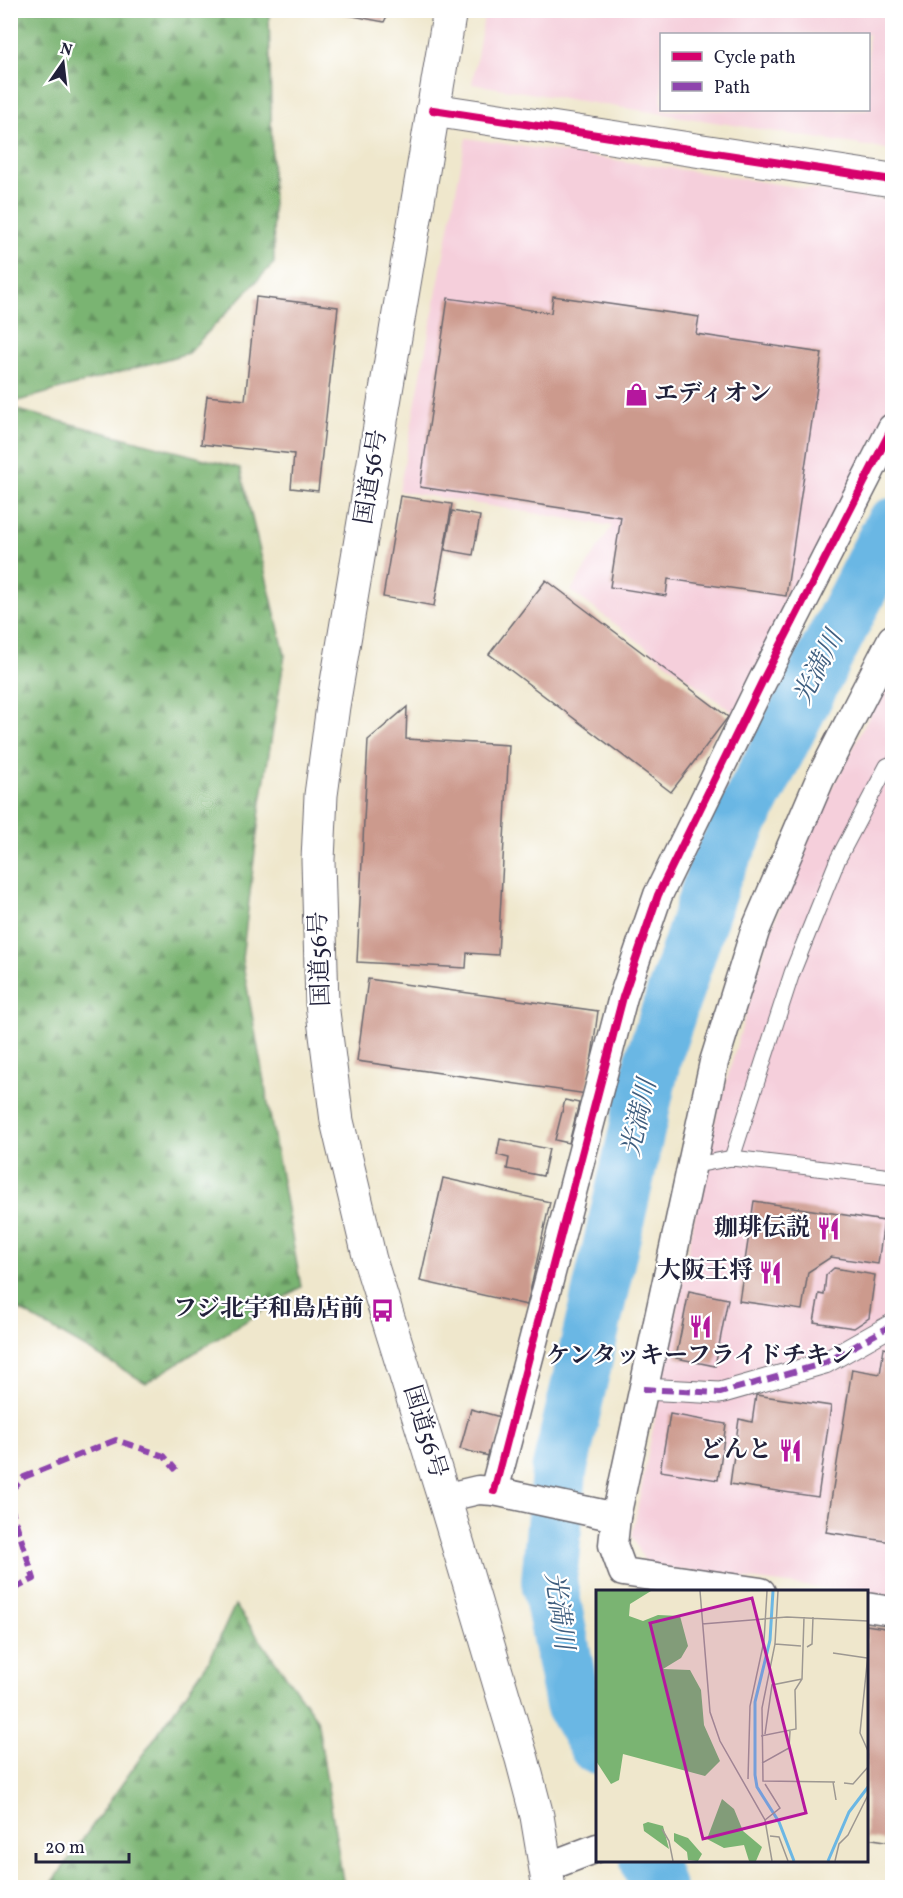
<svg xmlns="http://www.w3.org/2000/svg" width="903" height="1898" font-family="Vollkorn,'Noto Serif JP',serif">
	<defs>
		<pattern id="forest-firs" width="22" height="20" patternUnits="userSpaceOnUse" patternTransform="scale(1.5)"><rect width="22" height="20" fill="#7ab472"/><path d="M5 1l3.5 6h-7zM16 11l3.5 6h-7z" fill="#64925f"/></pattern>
	</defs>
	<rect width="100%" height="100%" fill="#fff"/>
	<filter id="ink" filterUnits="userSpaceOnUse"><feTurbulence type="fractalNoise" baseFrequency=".0167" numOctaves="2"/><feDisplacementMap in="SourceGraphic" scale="12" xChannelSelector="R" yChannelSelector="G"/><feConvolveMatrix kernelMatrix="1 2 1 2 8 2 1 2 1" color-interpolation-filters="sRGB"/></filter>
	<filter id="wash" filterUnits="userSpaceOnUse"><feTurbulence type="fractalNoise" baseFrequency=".008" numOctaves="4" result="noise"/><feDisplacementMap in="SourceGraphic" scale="24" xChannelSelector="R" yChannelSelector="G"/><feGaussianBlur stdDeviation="1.35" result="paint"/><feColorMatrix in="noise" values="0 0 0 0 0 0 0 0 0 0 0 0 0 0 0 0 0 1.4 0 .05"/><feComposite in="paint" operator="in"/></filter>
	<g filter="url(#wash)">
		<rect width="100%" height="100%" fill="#efe7cc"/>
		<!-- built -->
		<g fill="#f5cfdb" fill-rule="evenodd">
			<path d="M485 11H892V150L472 84ZM662 34H868V110H662Z"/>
			<path d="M466 138 892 201V405L735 714 571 591 612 526 399 491Z"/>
			<path d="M883 689 892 693V1597L866 1594V1592H852L647 1566 632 1536 709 1141 768 938 807 837Z"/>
		</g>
		<!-- forest -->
		<g fill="url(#forest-firs)" stroke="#4e6b56" stroke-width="1.5">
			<path d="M11 10 269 11 274 263 188 353 11 403Z"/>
			<path d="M10 408 240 468 285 655 261 802 242 959 301 1287 146 1383 11 1305Z"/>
			<path d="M235 1605 317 1719 344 1887H49L209 1661Z"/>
		</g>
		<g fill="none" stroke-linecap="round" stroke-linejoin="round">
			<!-- river -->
			<g stroke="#6bb7e4" stroke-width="56">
				<path d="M597 1746 573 1704 549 1581 559 1472 654 1056 715 872 892 526"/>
				<path d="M648 1860 657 1888"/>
			</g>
		</g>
		<g id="blocks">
			<!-- building -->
			<g fill="#cc9a8d">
				<path d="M322 10H390L384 22Z"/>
				<path d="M553 296 699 317 696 334 822 353 786 596 668 579 666 596 610 587 621 517 420 487 448 298 551 313Z"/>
				<path d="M256 297 338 307 318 491 291 488 294 454 201 444 207 396 245 400Z"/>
				<path d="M400 496 452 504 434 606 383 597Z"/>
				<path d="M452 511 480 516 473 555 445 550Z"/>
				<path d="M546 580 728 717 671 792 489 654Z"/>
				<path d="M407 707 406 739 509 745 498 955 467 953 466 968 357 962 368 740Z"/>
				<path d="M368 979 598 1011 587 1094 357 1061Z"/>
				<path d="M565 1100 579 1103 569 1143 555 1140Z"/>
				<path d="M500 1139 549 1149 543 1176 507 1169 509 1158 497 1155Z"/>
				<path d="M443 1178 550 1202 527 1305 420 1281Z"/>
				<path d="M754 1201 884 1221 878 1264 831 1257 808 1272 802 1310 739 1301Z"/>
				<path d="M834 1268 875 1275 869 1318 854 1328 814 1322 819 1294 824 1295 826 1275Z"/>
				<path d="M689 1291 728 1299 715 1366 676 1358Z"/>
				<path d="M884 1348 892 1350V1542L826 1532 852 1369 880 1374Z"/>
				<path d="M756 1395 831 1406 818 1497 730 1484 739 1419 752 1422Z"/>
				<path d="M471 1409 504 1418 493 1457 460 1449Z"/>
				<path d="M670 1414 726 1424 718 1480 660 1471Z"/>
				<path d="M866 1625 892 1629V1842L866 1838Z"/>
			</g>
		</g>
	</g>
	<g filter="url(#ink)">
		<use href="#blocks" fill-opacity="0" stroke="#6a676e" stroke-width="1.5"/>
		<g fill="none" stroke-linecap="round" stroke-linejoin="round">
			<defs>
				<g id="service">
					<path d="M732 1158 792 973 838 859 887 766 892 764"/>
					<path d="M691 1166 732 1158 892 1177"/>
				</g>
				<path id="pedestrian" d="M643 1389 720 1393 825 1363 892 1325"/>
				<g id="minor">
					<path d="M494 1491 623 997 658 895 762 682 892 428"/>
					<path d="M444 1498 478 1490 494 1491 616 1517"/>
					<path d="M761 1592 623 1572 613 1545 616 1517 714 1062 755 931 820 779 892 639"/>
					<path d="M866 1607 892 1611"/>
					<path d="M547 1867 597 1848"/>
				</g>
				<path id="tertiary" d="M433 110 892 180"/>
				<path id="trunk" d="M450 10 333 706 321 795 318 860 322 1004 337 1121 370 1260 444 1498 522 1759 537 1816 549 1888"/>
			</defs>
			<!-- service casing -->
			<use href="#service" stroke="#6a676e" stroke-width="17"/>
			<!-- pedestrian casing -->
			<use href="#pedestrian" stroke="#6a676e" stroke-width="23"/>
			<!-- minor casing -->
			<use href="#minor" stroke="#6a676e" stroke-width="31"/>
			<!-- tertiary casing -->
			<use href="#tertiary" stroke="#6a676e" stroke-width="35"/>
			<!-- trunk casing -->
			<use href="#trunk" stroke="#6a676e" stroke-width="35"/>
			<!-- service -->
			<use href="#service" stroke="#fff" stroke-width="15"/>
			<!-- pedestrian -->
			<use href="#pedestrian" stroke="#fff" stroke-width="21"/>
			<!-- minor -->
			<use href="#minor" stroke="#fff" stroke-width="28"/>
			<!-- tertiary -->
			<use href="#tertiary" stroke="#fff" stroke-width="33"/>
			<!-- trunk -->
			<use href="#trunk" stroke="#fff" stroke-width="33"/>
			<!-- quiet -->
			<g stroke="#8e44ad" stroke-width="6" stroke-dasharray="12 6" stroke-linecap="butt">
				<path d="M643 1389 720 1393 825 1363 892 1325"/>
				<path d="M10 1491 24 1477 116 1440 164 1456 176 1470"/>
				<path d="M10 1504 34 1579 14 1589 10 1587"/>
			</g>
			<defs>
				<g id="cycleway">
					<path d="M433 110 892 180"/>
					<path d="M494 1491 623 997 658 895 762 682 892 428"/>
				</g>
			</defs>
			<!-- cycleway casing -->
			<use href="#cycleway" stroke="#fff" stroke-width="11"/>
			<!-- cycleway -->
			<use href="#cycleway" stroke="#d6006c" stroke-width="8"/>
		</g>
	</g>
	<!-- icons -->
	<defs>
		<symbol id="shop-bare" viewBox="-9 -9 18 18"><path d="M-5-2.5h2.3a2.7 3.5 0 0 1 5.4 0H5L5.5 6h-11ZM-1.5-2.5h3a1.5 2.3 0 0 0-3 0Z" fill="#b5179e" stroke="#fff" stroke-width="2.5" paint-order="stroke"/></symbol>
		<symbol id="restaurant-bare" viewBox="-9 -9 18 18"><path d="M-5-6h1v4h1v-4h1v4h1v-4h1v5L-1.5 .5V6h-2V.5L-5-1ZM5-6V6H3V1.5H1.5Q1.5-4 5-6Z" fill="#b5179e" stroke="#fff" stroke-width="2.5" paint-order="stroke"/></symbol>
		<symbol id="bus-bare" viewBox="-9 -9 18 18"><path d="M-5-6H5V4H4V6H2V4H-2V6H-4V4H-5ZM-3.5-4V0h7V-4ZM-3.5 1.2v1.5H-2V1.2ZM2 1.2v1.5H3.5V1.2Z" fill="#b5179e" stroke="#fff" stroke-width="2.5" paint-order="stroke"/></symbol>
	</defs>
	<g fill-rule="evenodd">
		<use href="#shop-bare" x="620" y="378" width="33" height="33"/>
		<use href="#restaurant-bare" x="812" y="1212" width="33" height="33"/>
		<use href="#restaurant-bare" x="754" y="1256" width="33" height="33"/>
		<use href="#bus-bare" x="366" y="1294" width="33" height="33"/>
		<use href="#restaurant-bare" x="684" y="1310" width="33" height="33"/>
		<use href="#restaurant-bare" x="774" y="1434" width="33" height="33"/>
	</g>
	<g text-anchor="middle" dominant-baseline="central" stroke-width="4.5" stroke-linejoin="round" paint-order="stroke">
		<!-- poi labels -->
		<g font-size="24" font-weight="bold" fill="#22223b" stroke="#fff" text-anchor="end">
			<text x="654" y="395" text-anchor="start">エディオン</text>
			<text x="810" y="1229">珈琲伝説</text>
			<text x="753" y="1272">大阪王将</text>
			<text x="364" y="1310">フジ北宇和島店前</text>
			<text x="700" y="1357" text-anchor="middle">ケンタッキーフライドチキン</text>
			<text x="772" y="1451">どんと</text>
		</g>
		<!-- street labels -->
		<g font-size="24" fill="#22223b" stroke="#fff">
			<text transform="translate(372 477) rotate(-81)">国道56号</text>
			<text transform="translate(321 959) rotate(-92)">国道56号</text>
			<text transform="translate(424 1432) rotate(73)">国道56号</text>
		</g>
		<!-- water labels -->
		<g font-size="26" font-style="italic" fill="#3f5e7f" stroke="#fff">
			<text transform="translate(819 668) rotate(-63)">光満川</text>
			<text transform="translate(640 1118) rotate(-77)">光満川</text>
			<text transform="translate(558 1611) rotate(82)">光満川</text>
		</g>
	</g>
	<!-- overview -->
	<g transform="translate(596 1590)">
		<rect width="272" height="272" fill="#efe7cc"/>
		<path d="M0 1H55L34 14 33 26 47 31 62 25 84 26 92 56 85 68 67 79 94 80 105 100 108 135 124 171 109 186 27 164 23 190 15 194 0 171ZM126 209 138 219 147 241 166 257 160 271H153L148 255 128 258 111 249ZM52 232 67 236 73 259 48 241 47 234ZM78 243 92 248 106 264 102 271 92 270 91 262 78 251Z" fill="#7ab472"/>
		<path fill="none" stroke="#6bb7e4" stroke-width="3" d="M177 1 174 50 159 112V185L161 197 183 232 198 271M232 271 253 222 272 197"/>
		<path fill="none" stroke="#9d9892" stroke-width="1.5" d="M104 1 114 122 124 151 169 230 176 271M182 1 179 54 166 118 167 191 239 192M106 34 191 27 272 31M179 54 205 56M211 57 216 54 217 27M237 63 271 68M272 64 264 143 272 161M169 144 176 95 206 89M165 146 200 139 199 100 206 89 208 27M166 173 193 158 194 141M152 189 154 116 168 51 171 1M237 192 240 210M248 193 257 194 272 177M169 230 184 218 169 194M66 239 73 251 77 271M174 246 183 247 192 271M239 271 243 254 252 245 272 205"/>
		<path fill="#b5179e" fill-opacity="0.15" stroke="#b5179e" stroke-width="3" d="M156 8 210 223 107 249 54 33Z"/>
		<rect width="272" height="272" fill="none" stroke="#22223b" stroke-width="3"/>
	</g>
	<!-- margin -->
	<rect width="903" height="1898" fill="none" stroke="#fff" stroke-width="36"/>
	<!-- legend -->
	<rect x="660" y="33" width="210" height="78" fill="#ffffff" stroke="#a7a7b1" stroke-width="1.5"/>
	<rect x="672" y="52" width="30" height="9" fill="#d6006c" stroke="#a7a7b1" stroke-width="1.5"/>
	<text x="714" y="63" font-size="18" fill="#22223b">Cycle path</text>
	<rect x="672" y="82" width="30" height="9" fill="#8e44ad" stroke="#a7a7b1" stroke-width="1.5"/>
	<text x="714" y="93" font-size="18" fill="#22223b">Path</text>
	<!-- north arrow -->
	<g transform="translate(63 63) rotate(14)" stroke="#ffffff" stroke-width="4.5" paint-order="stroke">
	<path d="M0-4.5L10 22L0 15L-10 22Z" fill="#22223b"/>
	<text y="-9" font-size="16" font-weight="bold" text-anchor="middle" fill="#22223b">N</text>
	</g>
	<!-- scale -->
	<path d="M36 1853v9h93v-9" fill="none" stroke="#22223b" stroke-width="3"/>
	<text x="45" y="1853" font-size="18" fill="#22223b" stroke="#ffffff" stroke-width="4.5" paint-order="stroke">20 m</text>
</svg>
